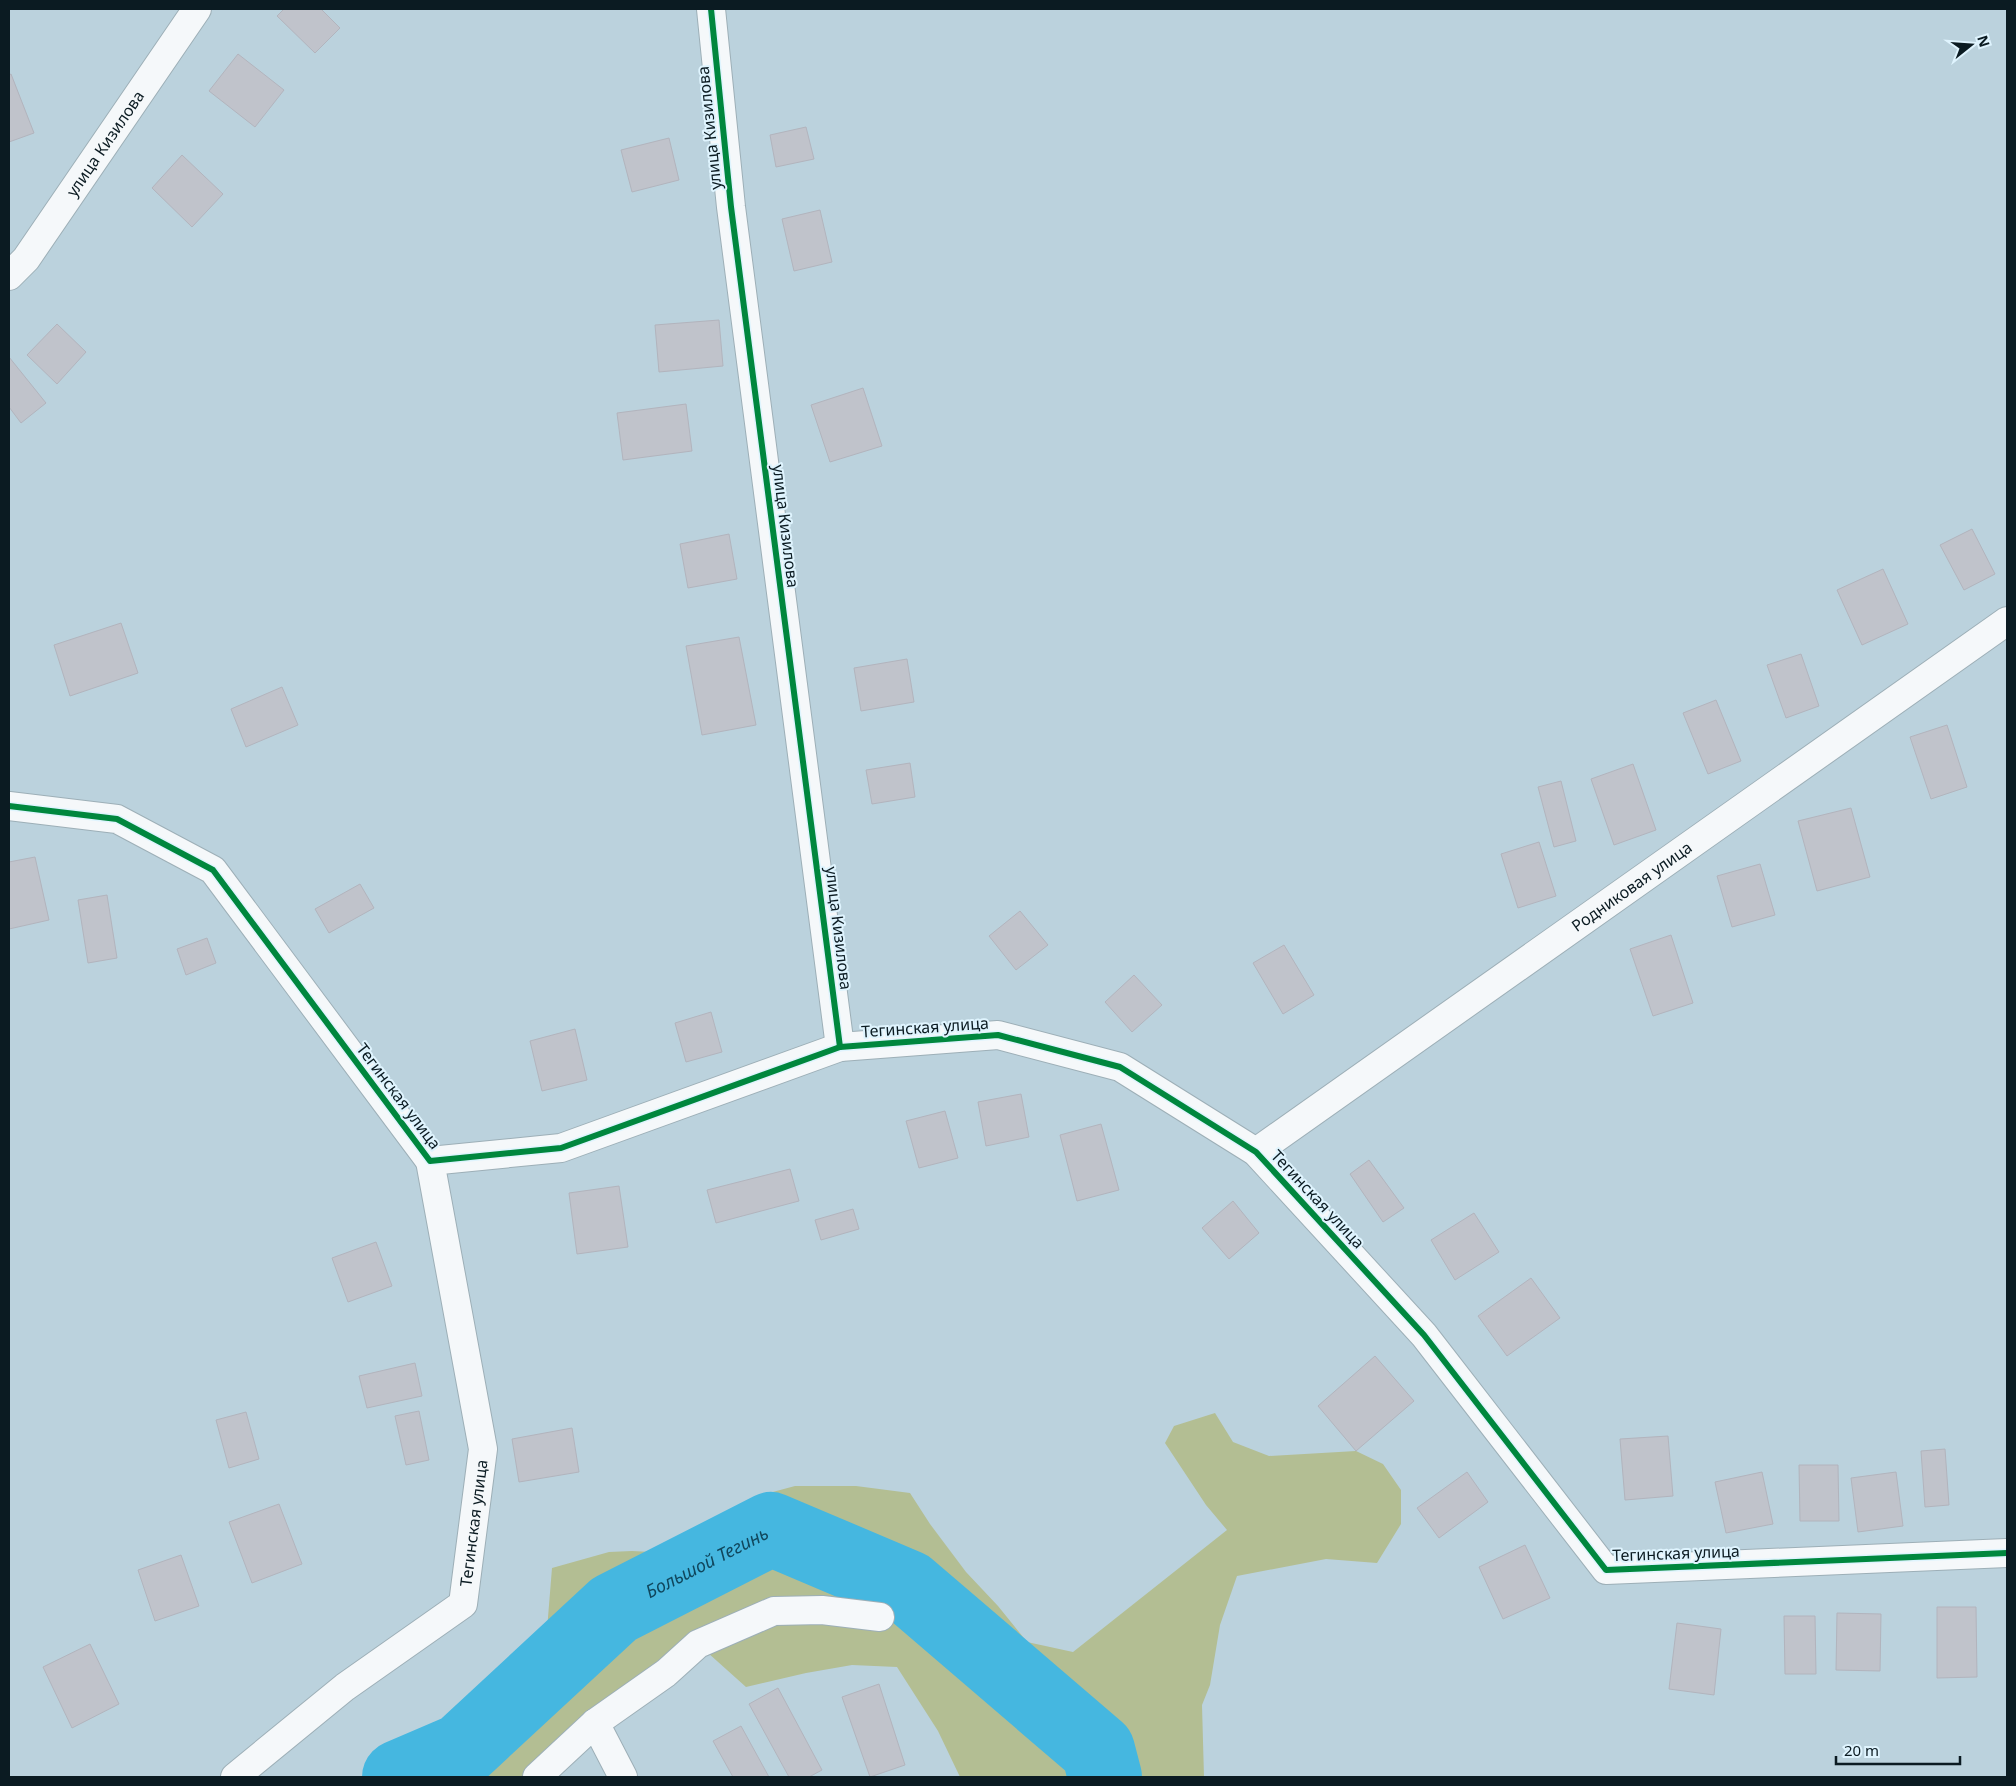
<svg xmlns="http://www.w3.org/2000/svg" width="2016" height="1786" font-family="'Noto Sans',sans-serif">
	<rect width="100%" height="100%" fill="#bbd2dd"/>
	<!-- green -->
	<path fill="#b3be93" d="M1215 1413 1233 1442 1269 1456 1356 1451 1383 1464 1401 1490V1524L1377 1563 1326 1559 1237 1576 1220 1625 1210 1685 1202 1705 1204 1777H960L938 1731 897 1667 852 1665 806 1673 746 1687 698 1644 525 1777H448L465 1716 513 1676 546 1642 552 1568 609 1552 632 1551 671 1553 726 1532 769 1493 795 1486H856L910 1493 930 1524 966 1572 998 1606 1027 1642 1073 1652 1227 1530 1206 1505 1165 1443 1174 1426Z"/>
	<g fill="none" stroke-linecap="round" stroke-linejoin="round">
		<!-- river -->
		<path stroke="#45b7e0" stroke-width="74" id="s1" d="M399 1777 462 1750 614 1609 771 1529 908 1587 1098 1750 1105 1777"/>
	</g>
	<!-- building -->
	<g fill="#c0c3cb" stroke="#b2b4bd">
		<path d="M284 9H321L340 28 315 53 277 16Z"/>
		<path d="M238 54 284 90 255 127 209 91Z"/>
		<path d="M11 74 34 133 9 142V75Z"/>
		<path d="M806 127 814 159 776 167 770 135Z"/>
		<path d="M669 138 679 180 632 192 621 150Z"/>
		<path d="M182 155 223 194 192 227 152 188Z"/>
		<path d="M820 210 832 262 794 271 782 219Z"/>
		<path d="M719 320 723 366 659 372 655 325Z"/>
		<path d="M57 324 86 352 57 384 27 355Z"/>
		<path d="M9 357 46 403 21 423 9 407Z"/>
		<path d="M863 388 882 446 830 462 811 405Z"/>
		<path d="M686 404 692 451 623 460 617 413Z"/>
		<path d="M1972 529 1995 574 1964 590 1940 545Z"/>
		<path d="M729 534 737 579 688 588 680 544Z"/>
		<path d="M1883 569 1908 624 1862 645 1837 590Z"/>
		<path d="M121 623 138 673 70 696 54 645Z"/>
		<path d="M739 637 756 725 702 735 686 646Z"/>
		<path d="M1801 654 1819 706 1786 718 1767 665Z"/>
		<path d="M907 659 914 702 861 711 854 668Z"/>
		<path d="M282 687 298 725 246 747 231 709Z"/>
		<path d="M1716 700 1741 761 1708 774 1683 713Z"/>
		<path d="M1947 725 1967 787 1931 799 1910 737Z"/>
		<path d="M910 763 915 797 872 804 866 770Z"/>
		<path d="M1633 764 1656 830 1614 845 1591 779Z"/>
		<path d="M1561 781 1576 841 1554 847 1538 787Z"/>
		<path d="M1851 808 1870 877 1817 891 1798 821Z"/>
		<path d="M1539 842 1556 896 1518 908 1501 854Z"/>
		<path d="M35 857 49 920 9 929V862Z"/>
		<path d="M1760 864 1775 915 1732 927 1717 876Z"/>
		<path d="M360 884 374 908 329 933 315 909Z"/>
		<path d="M107 895 117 958 88 963 78 900Z"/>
		<path d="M1020 911 1048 945 1016 970 989 936Z"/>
		<path d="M1671 935 1693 1003 1653 1016 1630 949Z"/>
		<path d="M207 938 216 963 186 975 177 949Z"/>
		<path d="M1284 945 1314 995 1283 1014 1253 963Z"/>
		<path d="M1134 975 1162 1005 1132 1032 1105 1002Z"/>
		<path d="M711 1012 722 1052 686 1062 675 1023Z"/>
		<path d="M575 1029 587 1080 542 1091 530 1041Z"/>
		<path d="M1021 1094 1029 1137 986 1146 978 1102Z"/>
		<path d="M945 1111 958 1158 919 1168 906 1121Z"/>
		<path d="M1101 1124 1119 1190 1077 1201 1060 1135Z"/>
		<path d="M1369 1160 1404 1208 1383 1222 1350 1174Z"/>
		<path d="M790 1169 799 1201 716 1223 707 1190Z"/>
		<path d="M619 1186 628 1247 577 1254 569 1193Z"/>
		<path d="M1233 1201 1259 1233 1229 1259 1202 1228Z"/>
		<path d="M853 1209 859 1229 821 1240 815 1220Z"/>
		<path d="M1474 1213 1499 1252 1455 1280 1431 1240Z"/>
		<path d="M376 1242 392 1286 348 1302 332 1258Z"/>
		<path d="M1531 1278 1560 1318 1507 1356 1478 1316Z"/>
		<path d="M1375 1356 1414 1401 1356 1451 1318 1406Z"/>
		<path d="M415 1363 422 1396 367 1408 359 1376Z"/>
		<path d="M419 1411 429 1460 406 1465 395 1416Z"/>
		<path d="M246 1412 259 1459 229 1468 216 1420Z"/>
		<path d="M572 1428 579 1472 519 1482 512 1439Z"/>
		<path d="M1668 1436 1673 1496 1625 1500 1620 1439Z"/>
		<path d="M1945 1449 1949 1505 1925 1507 1921 1451Z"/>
		<path d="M1799 1465H1838L1839 1521H1800Z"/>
		<path d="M1467 1472 1488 1502 1439 1538 1417 1508Z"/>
		<path d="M1762 1472 1773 1524 1726 1533 1715 1482Z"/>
		<path d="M1896 1472 1903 1526 1858 1532 1851 1478Z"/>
		<path d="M279 1504 302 1564 252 1583 229 1522Z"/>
		<path d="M1525 1545 1550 1598 1503 1619 1479 1567Z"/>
		<path d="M181 1555 199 1606 155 1621 138 1570Z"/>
		<path d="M1937 1607H1976L1977 1677 1937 1678Z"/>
		<path d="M1837 1613 1881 1614 1880 1671 1836 1670Z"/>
		<path d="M1784 1616H1815L1816 1674H1785Z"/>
		<path d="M1677 1623 1721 1629 1714 1695 1669 1689Z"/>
		<path d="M90 1644 119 1704 72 1728 43 1667Z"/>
		<path d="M879 1684 905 1765 870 1777 842 1697Z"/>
		<path d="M778 1688 822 1770 809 1777H789L749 1704Z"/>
		<path d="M741 1726 769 1777H733L713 1741Z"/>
	</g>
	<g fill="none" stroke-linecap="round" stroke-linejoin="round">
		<defs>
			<g id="street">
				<path d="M711 9 731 207 840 1047"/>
				<path id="s2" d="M9 276 26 259 197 9"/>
				<path d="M9 806 117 819 213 870 430 1161 561 1148 840 1047 998 1035 1120 1067 1256 1152 1424 1335 1606 1570 2007 1553"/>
				<path id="s3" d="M1256 1152 2007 621"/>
				<path d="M595 1723 623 1777"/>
				<path id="s4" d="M235 1777 345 1687 463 1604 483 1449 430 1161"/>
				<path d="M537 1777 595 1723 666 1673 698 1644 774 1611 822 1610 880 1617"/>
			</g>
		</defs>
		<!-- street casing -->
		<use href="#street" stroke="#9dafb7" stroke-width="30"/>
		<!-- street -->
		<use href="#street" stroke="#f5f8fa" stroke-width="28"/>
		<defs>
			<g id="cycleway">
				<path d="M711 9 731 207 840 1047"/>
				<path d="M9 806 117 819 213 870 430 1161 561 1148 840 1047 998 1035 1120 1067 1256 1152 1424 1335 1606 1570 2007 1553"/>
			</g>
		</defs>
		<!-- cycleway casing -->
		<use href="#cycleway" stroke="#dff4fe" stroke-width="9"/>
		<!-- cycleway -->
		<use href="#cycleway" stroke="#00873e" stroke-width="6"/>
	</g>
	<g text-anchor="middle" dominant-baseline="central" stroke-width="4" stroke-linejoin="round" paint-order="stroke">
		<!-- street labels -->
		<g font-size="16" fill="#0b1b22" stroke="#dff4fe">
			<text transform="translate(709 128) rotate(-96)">улица Кизилова</text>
			<text stroke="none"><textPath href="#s2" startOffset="164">улица Кизилова</textPath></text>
			<text transform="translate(786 526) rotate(83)">улица Кизилова</text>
			<text stroke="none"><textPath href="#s3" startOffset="460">Родниковая улица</textPath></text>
			<text transform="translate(839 928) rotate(83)">улица Кизилова</text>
			<text transform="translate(925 1027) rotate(-4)">Тегинская улица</text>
			<text transform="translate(399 1096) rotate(53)">Тегинская улица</text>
			<text transform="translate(1318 1199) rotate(47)">Тегинская улица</text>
			<text stroke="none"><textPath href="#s4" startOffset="368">Тегинская улица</textPath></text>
			<text transform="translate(1676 1553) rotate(-2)">Тегинская улица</text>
		</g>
		<!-- water labels -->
		<g font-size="18" font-style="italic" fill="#10475d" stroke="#dff4fe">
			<text stroke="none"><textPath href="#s1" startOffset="380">Большой Тегинь</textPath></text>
		</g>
	</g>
	<!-- border -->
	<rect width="2016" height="1786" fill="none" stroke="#0b1b22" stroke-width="20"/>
	<!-- north arrow -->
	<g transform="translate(1971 45) rotate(73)" stroke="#dff4fe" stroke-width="4" paint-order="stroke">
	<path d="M0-4L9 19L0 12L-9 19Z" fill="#0b1b22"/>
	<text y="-8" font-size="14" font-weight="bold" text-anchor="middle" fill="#0b1b22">N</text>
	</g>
	<!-- scale -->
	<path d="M1836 1756v8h124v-8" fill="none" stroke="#0b1b22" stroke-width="2.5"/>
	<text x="1844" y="1756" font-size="15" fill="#0b1b22" stroke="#dff4fe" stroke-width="4" paint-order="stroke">20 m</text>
</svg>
